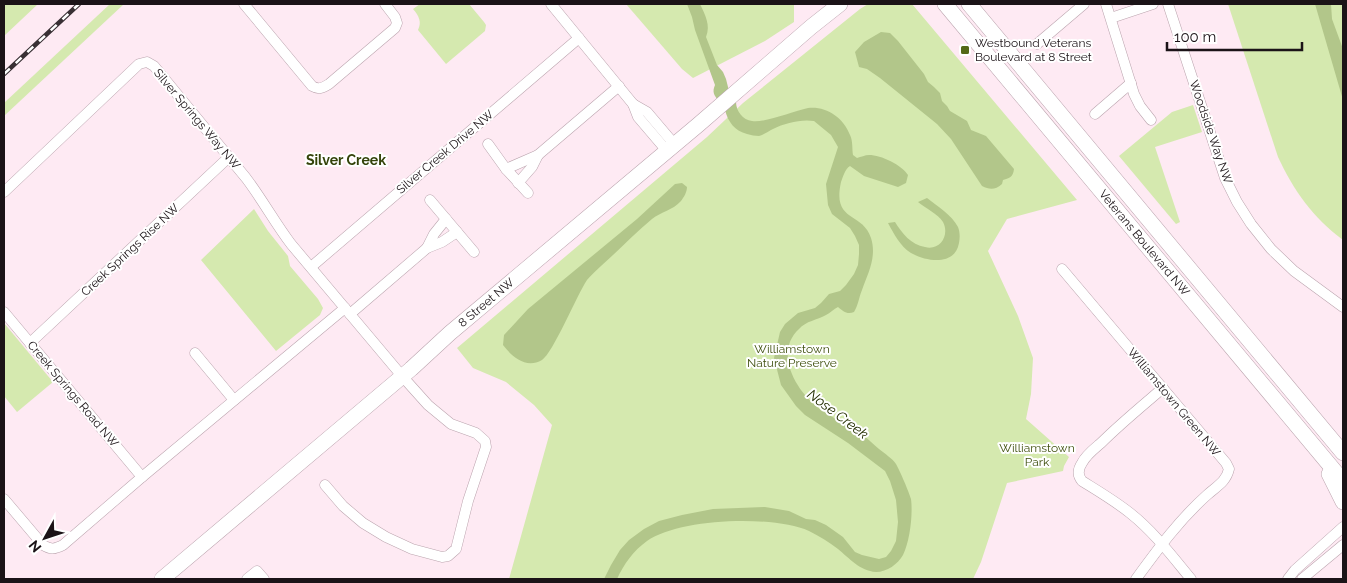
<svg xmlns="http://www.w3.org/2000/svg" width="1347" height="583" font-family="Raleway,sans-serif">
	<rect width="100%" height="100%" fill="#feeaf3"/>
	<!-- green -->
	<g fill="#d5e9af">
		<path d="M4 4H38L4 36Z"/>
		<path d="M110 4H124L4 116V103Z"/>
		<path d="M420 4H469L484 22 486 25 485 31 446 64 418 30C422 22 419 16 413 9Z"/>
		<path d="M626 4H794V22L765 41 693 78 682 69Z"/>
		<path d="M868 4H912L1077 200 1007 219 988 251 1018 316 1033 358 1031 394 1026 419 1069 457 1064 466 1063 471 1007 483 981 562 973 579H509L552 425 534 405 506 382 473 368 457 348 707 137 743 103 860 9Z"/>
		<path d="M1228 4H1343V240C1313 218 1294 191 1278 157Z"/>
		<path d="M1193 105 1202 132 1155 147 1180 222 1176 224 1119 156 1172 112Z"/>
		<path d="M254 209 268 231 288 256 290 266 318 299 323 308 320 315 276 351 201 260Z"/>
		<path d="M4 323 53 382 17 412 4 396Z"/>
	</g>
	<!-- water -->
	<g fill="#b2c68a">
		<path d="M687 4H700C705 15 711 25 706 37L717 65 723 72 726 79 729 91 718 100C714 95 712 92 715 85L695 30 692 17Z"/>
		<path d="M1315 4H1331L1332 19 1343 49V100Z"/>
		<path d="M881 32 890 33 898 41 924 74 928 82 934 87 940 93 942 101 947 106 950 111 967 121 971 130 986 136 1014 169C1013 177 1010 178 1003 180L1002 184C995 190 990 190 982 186L951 139 937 124 880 78 867 69 859 67 855 52 864 42Z"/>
		<path d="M736 102C736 111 743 120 752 121 766 123 793 111 808 108 826 106 843 117 850 135 853 141 852 149 853 155L857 158C861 157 865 155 869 155 881 155 902 165 908 175L906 183 898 187 864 176 850 166C845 169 843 177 841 182 832 223 862 211 871 238 877 257 868 273 862 290 859 297 858 306 854 312 847 315 843 311 838 307 834 309 830 313 826 315 817 320 806 321 799 329 773 353 797 393 820 409 833 419 849 424 862 434 868 439 873 444 879 449 885 454 892 458 896 464 900 471 909 492 911 499 913 514 910 541 903 555 898 564 887 572 876 572 860 571 849 558 838 549 829 542 819 536 809 531 772 515 680 518 647 541 633 551 624 564 617 579H604L611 565 620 550 629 540 644 529 659 521 682 515 713 509 765 507 789 511 806 519 815 520 826 525 843 537 855 552 862 555 879 559 886 557 891 551 896 541 898 522 896 500 890 481 885 471 848 443 805 415 796 406 781 385 774 358 780 332 785 324 798 313 815 308 821 303 829 294 840 291 846 285 854 274 858 265 859 254V245L855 236 850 228 832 214 828 205 826 184 838 147 831 135 814 121C801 119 785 123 773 129 769 131 763 135 759 136 755 136 751 135 747 134 735 131 728 122 725 110Z"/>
		<path d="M682 183 687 187C687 192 684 197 681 201 673 210 661 212 652 219 634 234 618 251 601 266 596 271 591 275 587 280 577 295 553 353 542 360 526 369 512 357 503 345L504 335 528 309 637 219 675 184Z"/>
		<path d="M927 198C937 206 952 215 958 227 960 232 960 238 959 243 955 266 927 262 911 253 900 246 894 234 888 223L895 222C902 233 911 245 925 247 940 251 950 235 943 222 938 214 925 208 918 202Z"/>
	</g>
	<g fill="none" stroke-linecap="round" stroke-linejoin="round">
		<defs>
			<g id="street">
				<path d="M244 4 312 86C319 90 322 88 329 84L395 28 397 23 395 17 385 4"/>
				<path d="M551 4 633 104 638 117 667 151"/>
				<path d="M1106 4 1134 94 1140 106 1151 120"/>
				<path d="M1168 4 1225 178 1237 202 1251 224 1271 249 1294 271 1343 307"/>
				<path d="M1111 18 1153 4"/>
				<path d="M1037 44 1084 4"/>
				<path d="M633 104 647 112 675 145"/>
				<path d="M1095 114 1131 83"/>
				<path d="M488 144 506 169 528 193"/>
				<path d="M506 169 538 155 619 86"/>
				<path d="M518 183 532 167 538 155"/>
				<path d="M4 192 139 64 147 62 154 66 246 178C262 199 275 223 291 244L402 376 428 405 451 424 476 433 485 441 486 447 468 501 456 549 448 556 442 557 412 549 386 537 363 523 343 506 325 485"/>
				<path d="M430 200 474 252"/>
				<path d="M427 248 434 234 446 219"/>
				<path d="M311 267 579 38"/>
				<path d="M1062 269 1226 463 1229 469C1226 482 1217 486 1207 495 1179 520 1158 549 1136 579"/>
				<path d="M4 312 142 477"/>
				<path d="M350 314 427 248 442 242 457 232"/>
				<path d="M30 343 229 157"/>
				<path d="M195 353 234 400"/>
				<path d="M1163 388C1142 406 1120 424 1101 443 1094 449 1086 455 1082 463 1078 469 1077 475 1082 481 1098 491 1115 501 1130 513 1154 532 1172 556 1191 579"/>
				<path d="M4 499 43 545C51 550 55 549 63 545L142 477 345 308"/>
				<path d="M247 579 257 571 264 579"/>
				<path d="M1288 579 1295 570 1343 527"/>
				<path d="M1302 579 1343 545"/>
			</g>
			<g id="secondary">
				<path id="s1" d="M945 4 1343 481"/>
				<path d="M969 4 1343 453"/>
				<path d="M1329 474 1343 502"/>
				<path id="s2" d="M162 579 411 369 450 333 698 125 811 27 840 4"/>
			</g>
		</defs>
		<!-- street casing -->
		<use href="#street" stroke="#bba4ae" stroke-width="11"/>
		<!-- secondary casing -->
		<use href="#secondary" stroke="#bba4ae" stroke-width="16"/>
		<!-- street -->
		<use href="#street" stroke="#fff" stroke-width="10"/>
		<!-- secondary -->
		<use href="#secondary" stroke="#fff" stroke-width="15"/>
		<defs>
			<path id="rail" d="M4 74 79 4"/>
		</defs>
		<!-- rail casing -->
		<use href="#rail" stroke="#393034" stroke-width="4.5"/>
		<!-- rail -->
		<use href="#rail" stroke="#fff" stroke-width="2.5" stroke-dasharray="8" stroke-linecap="butt"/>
	</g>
	<!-- markers -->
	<rect fill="#546917" stroke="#fff" stroke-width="2" x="960" y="45" width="10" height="10" rx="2.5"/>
	<g text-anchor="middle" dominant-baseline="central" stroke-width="4" stroke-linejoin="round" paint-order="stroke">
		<!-- poi labels -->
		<g font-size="12" fill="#1b1317" stroke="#fff" text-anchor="start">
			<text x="975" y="43">Westbound Veterans<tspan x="975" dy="14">Boulevard at 8 Street</tspan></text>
		</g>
		<!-- street labels -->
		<g font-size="12" fill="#1b1317" stroke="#fff">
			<text transform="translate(197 119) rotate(50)">Silver Springs Way NW</text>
			<text transform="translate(1211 132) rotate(71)">Woodside Way NW</text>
			<text transform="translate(445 152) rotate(-40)">Silver Creek Drive NW</text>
			<text stroke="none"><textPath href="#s1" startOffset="311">Veterans Boulevard NW</textPath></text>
			<text transform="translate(130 250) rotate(-43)">Creek Springs Rise NW</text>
			<text stroke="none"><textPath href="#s2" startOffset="426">8 Street NW</textPath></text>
			<text transform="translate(73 394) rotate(50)">Creek Springs Road NW</text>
			<text transform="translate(1174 402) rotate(50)">Williamstown Green NW</text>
		</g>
		<!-- park labels -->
		<g font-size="12" fill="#3f4f0e" stroke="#fff">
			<text x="792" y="349">Williamstown<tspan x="792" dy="14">Nature Preserve</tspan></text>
			<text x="1037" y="448">Williamstown<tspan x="1037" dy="14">Park</tspan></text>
		</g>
		<!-- neighbourhood labels -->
		<g font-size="14" font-weight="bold" fill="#34430a" stroke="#fff">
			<text x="346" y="160">Silver Creek</text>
		</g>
		<!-- water labels -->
		<g font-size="14" font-style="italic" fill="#232e01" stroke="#fff">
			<text transform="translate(838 414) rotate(37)">Nose Creek</text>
		</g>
	</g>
	<!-- border -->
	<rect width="1347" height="583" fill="none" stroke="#1b1317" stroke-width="10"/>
	<!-- north arrow -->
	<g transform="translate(45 538) rotate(230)" stroke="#ffffff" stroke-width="4" paint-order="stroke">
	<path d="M0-4L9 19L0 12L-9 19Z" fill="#1b1317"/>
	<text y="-8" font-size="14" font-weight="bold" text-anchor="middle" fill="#1b1317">N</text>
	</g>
	<!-- scale -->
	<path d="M1167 42v8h135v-8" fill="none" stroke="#1b1317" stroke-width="2.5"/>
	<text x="1174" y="42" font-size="15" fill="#1b1317" stroke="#ffffff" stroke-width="4" paint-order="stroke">100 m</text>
</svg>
